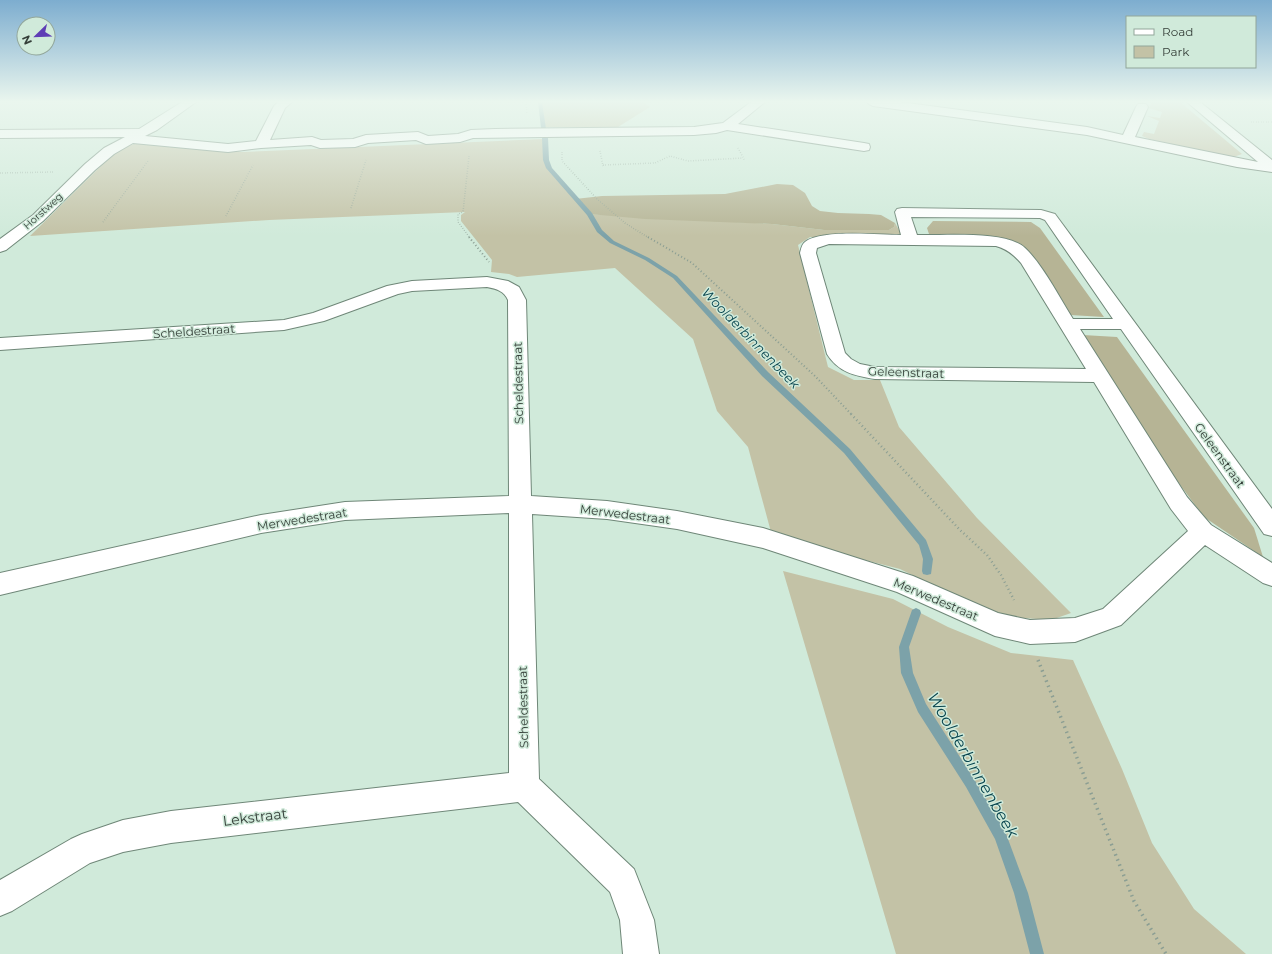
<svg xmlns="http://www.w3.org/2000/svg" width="1272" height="954" font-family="Montserrat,sans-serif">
	<rect width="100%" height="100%" fill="#d0eada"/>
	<!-- green -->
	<g fill="#c3c2a6">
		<path d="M539 102H643L650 107 618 127H544Z"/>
		<path d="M1152 102H1180L1242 154 1231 158 1149 139 1142 136 1144 132 1154 134 1159 121 1147 116 1160 118 1162 112 1149 108Z"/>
		<path d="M543 139 545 162 575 199 589 214 772 224 824 230H889L894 227 895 223 903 237H810L798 245 828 367 854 380H880L899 427 977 518 1071 613 1051 620 995 616 900 569 822 549 771 532 748 447 717 411 693 339 615 268 517 277 509 274 491 272 492 260 461 221V215L465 212 269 220 30 236 107 160C118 150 127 144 141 143L242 152Z"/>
		<path d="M783 571 893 599 948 627 1011 653 1073 660 1122 769 1152 843 1194 909 1246 954H896Z"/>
	</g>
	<!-- forest -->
	<g fill="#b6b495">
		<path d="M777 184 793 185 805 193 812 206 820 211 838 213 869 214 881 215 895 223 894 227 889 230H824L772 224 645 219 589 214 577 199H575L602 196 725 194Z"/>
		<path d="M933 221 1031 222 1040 228 1104 317 1070 315 1018 245 996 237H930L927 228Z"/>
		<path d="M1083 335 1117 337 1254 528 1263 557 1204 517 1172 474Z"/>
	</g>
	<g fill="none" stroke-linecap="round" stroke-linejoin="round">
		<!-- stream -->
		<g fill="#7ca2a9" fill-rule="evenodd">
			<path d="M538 102H542L546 129 541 128Z"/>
			<path d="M545 136 548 138 549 160 552 168 592 213 602 230 614 241 649 258 677 276 768 372 850 449 926 540 933 559 931 574 927 575 923 574 922 571 923 559 919 545 844 453 762 376 673 278 645 260 610 243 597 232 587 215 546 168 543 160 542 138Z"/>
			<path d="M916 608 920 610 921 613 909 647 913 673 926 704 974 779 1005 831 1028 893 1044 954H1030L1014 893 995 839 966 787 918 712 901 673 899 647 911 613 912 610Z"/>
		</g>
		<defs>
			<g id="minor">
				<path d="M182 102H196L157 130 145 136 228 144 256 141 274 106 278 102H292L285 108 270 140 312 137 321 140 353 139 366 135 418 132 428 136 458 134 471 130 495 129 694 127 723 123 751 102H765L738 124 864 143 869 144 870 147 869 150 864 151 727 130 716 133 694 135 473 138 460 142 426 144 416 140 368 143 355 147 320 148 311 145 261 148 228 152 133 143 114 154 95 170 43 221 6 250 0 252V239L33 215 85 164 104 148 125 137 0 138V130L139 129Z"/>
				<path d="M867 102H900L1087 127 1123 135 1136 107 1138 104H1146L1148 107 1135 137 1258 162 1187 102H1200L1272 160V172L1237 167 1087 135 873 106 869 104Z"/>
				<path d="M902 208 1041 210 1055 214 1272 509V536L1264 534 1121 329H1080L1187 497 1211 525 1272 563V586L1263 583 1205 545 1121 625 1075 642 1030 644 995 636 897 592 763 548 677 529 607 519 532 514 539 779 634 869 654 920 659 954H623L620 920 610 892 518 802 171 843 123 852 90 863 12 911 0 916V880L71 839 82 834 123 820 171 811 509 773V513L345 520 261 533 0 595V573L261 515 345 502 509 496 508 300C504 291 497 289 487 287L412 291 398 294 324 321 284 330 0 350V338L284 320 313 313 387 286 412 281 487 277 508 281 519 287 526 300 531 496 607 501 677 511 763 528 913 576 998 613 1030 620 1075 618 1103 609 1188 531 1171 509 1094 382 875 379C855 376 838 372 827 354L800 253C801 249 802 244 805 242 822 229 879 235 901 235L895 212 897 209ZM911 217 1040 218 1045 220 1113 319H1073C1059 297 1043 265 1025 248 1006 230 943 236 917 235ZM829 244 996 246C1007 249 1014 255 1021 263L1086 369 875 367 860 364 851 359 845 353 816 253 817 248Z"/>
			</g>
		</defs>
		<!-- minor casing -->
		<use href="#minor" stroke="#6f8778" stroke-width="2"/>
		<!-- path-far3 -->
		<g stroke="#8b9e93" stroke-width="1.5" stroke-dasharray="0.5 2" stroke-linecap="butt">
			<path d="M526 102 527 114"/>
			<path d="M1251 122H1272"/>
			<path d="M738 148 745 161"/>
			<path d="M600 151 603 166"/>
			<path d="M562 152V161L597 199 625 223 649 238"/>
			<path d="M469 156 463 212 458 214V222L470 238"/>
			<path d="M603 165 655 163 670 156 688 161 743 158"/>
			<path d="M0 173 53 172"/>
			<path d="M351 208 366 160"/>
			<path d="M226 216 253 165"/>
			<path d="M103 222 148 161"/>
		</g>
		<!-- path-far2 -->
		<g stroke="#8b9e93" stroke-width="2" stroke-dasharray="1 2.5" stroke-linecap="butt">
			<path d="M469 237 489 262"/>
			<path d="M648 237 692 263 815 376 852 415"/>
		</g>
		<!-- path-far1 -->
		<path stroke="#8b9e93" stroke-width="2.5" stroke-dasharray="1 3" stroke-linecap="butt" d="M851 414 960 530 987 555 1001 575 1014 600"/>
		<!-- path -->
		<path stroke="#8b9e93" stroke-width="3.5" stroke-dasharray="1.5 4" stroke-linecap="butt" d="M1038 660 1134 901 1166 954"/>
		<!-- minor -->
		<use href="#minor" fill="#fff" fill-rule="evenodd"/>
	</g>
	<!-- sky -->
	<linearGradient id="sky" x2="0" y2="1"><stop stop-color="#7dadcf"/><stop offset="0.43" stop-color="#eaf6ee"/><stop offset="1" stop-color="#eaf6ee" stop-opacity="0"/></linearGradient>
	<rect width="1272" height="236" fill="url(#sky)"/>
	<g text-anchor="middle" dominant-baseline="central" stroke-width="3" stroke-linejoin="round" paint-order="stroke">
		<!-- far-street labels -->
		<g font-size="10" fill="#353f39" stroke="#d0eada">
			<text transform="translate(43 211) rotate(-42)">Horstweg</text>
		</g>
		<!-- street labels -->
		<g font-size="12" fill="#353f39" stroke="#d0eada">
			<text transform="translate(194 331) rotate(-4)">Scheldestraat</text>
			<text transform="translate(906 372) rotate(2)">Geleenstraat</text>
			<text transform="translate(518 383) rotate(-91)">Scheldestraat</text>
			<text transform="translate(1220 455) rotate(54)">Geleenstraat</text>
			<text transform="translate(625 514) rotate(7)">Merwedestraat</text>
			<text transform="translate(302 519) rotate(-9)">Merwedestraat</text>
			<text transform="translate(936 599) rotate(23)">Merwedestraat</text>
			<text transform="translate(523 707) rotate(-91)">Scheldestraat</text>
		</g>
		<!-- water labels -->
		<g font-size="13" font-style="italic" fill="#07434d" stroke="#d0eada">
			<text transform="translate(751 338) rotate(46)">Woolderbinnenbeek</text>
		</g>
		<!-- near-street labels -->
		<g font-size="14" fill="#353f39" stroke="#d0eada">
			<text transform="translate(255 817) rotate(-7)">Lekstraat</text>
		</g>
		<!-- near-water labels -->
		<g font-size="16" font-style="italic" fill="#07434d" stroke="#d0eada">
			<text transform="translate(973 765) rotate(60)">Woolderbinnenbeek</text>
		</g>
	</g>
	<!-- legend -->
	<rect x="1126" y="16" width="130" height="52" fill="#d0eada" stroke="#92a69a"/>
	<rect x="1134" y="29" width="20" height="6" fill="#ffffff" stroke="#92a69a"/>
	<text x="1162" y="36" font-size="12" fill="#353f39">Road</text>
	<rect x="1134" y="46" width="20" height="12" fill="#c3c2a6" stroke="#92a69a"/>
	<text x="1162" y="56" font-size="12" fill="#353f39">Park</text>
	<!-- north arrow -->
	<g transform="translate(36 36) rotate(247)"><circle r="19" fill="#d0eada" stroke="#92a69a"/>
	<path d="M0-3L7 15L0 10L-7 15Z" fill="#5e3db5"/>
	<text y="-6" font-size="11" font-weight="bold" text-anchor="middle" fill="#353f39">N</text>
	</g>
</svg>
